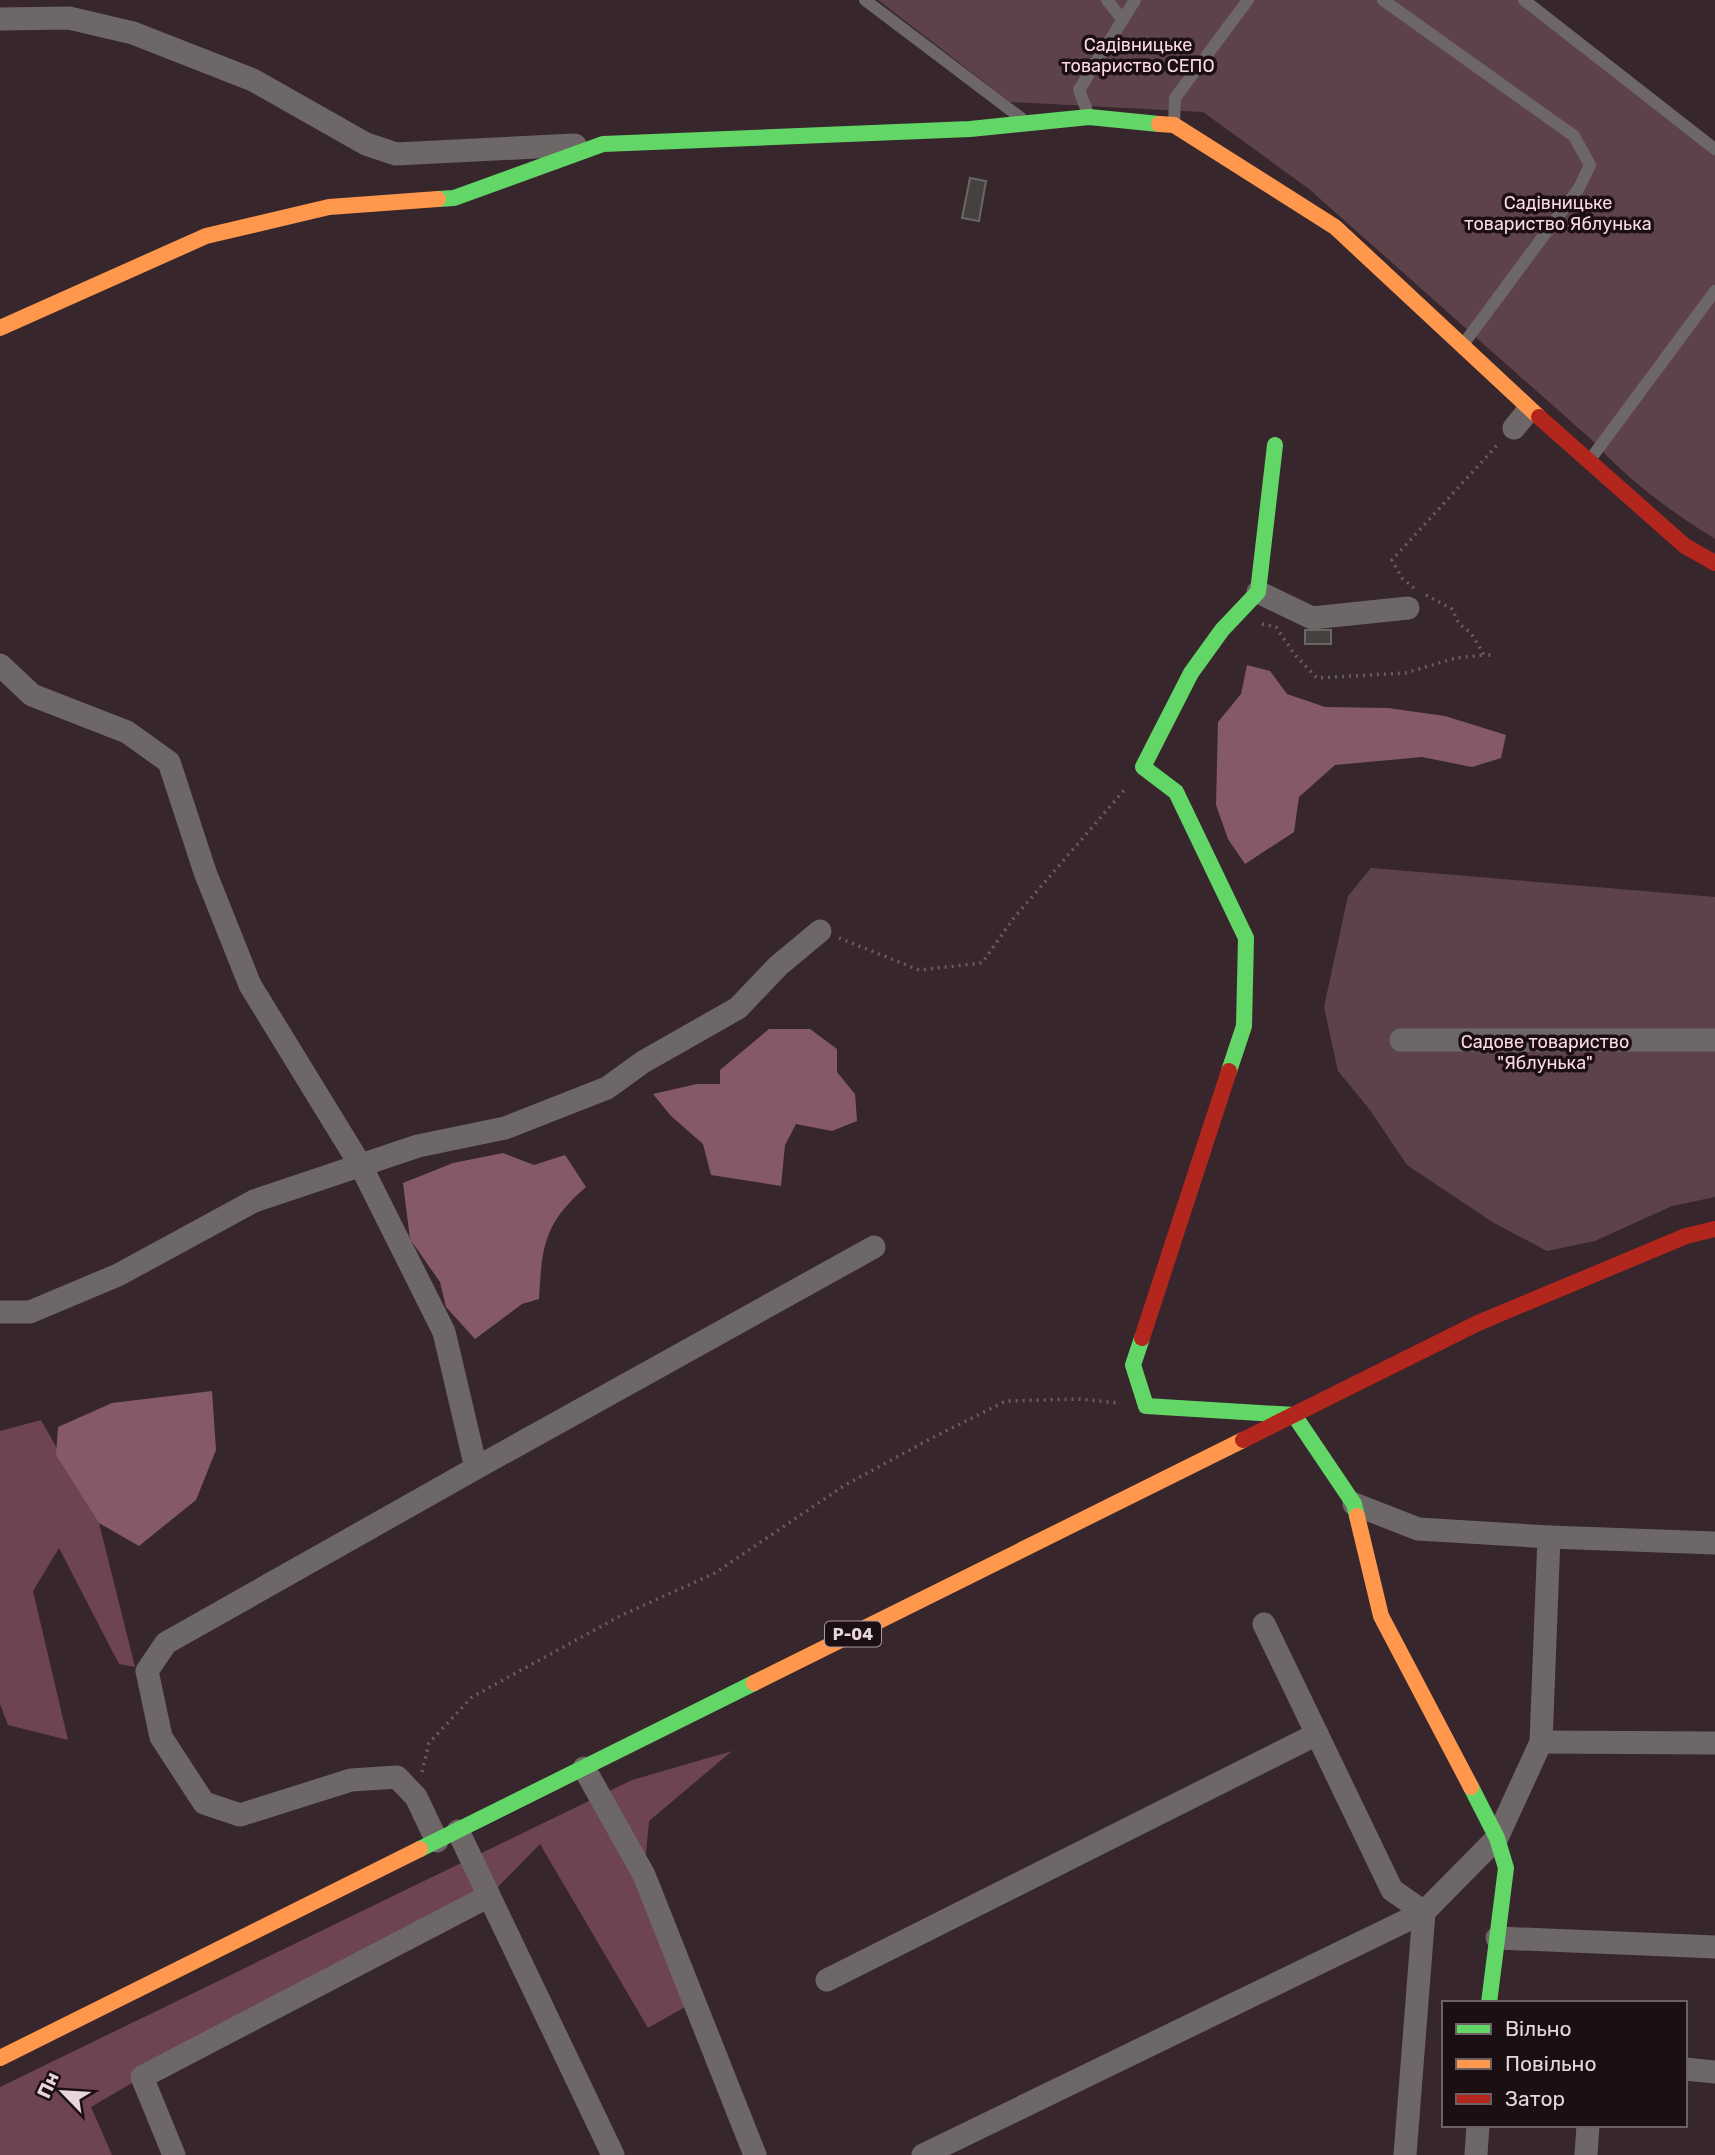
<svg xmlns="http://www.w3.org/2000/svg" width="1715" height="2155" font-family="Rubik,sans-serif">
	<rect width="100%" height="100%" fill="#37272c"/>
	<!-- green -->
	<g fill="#5e424a">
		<path d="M878 0H1524L1715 150V539C1671 512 1628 480 1594 442L1309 189 1203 112 1010 102Z"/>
		<path d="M1371 868 1715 897V1197L1672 1206 1595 1241 1547 1251 1494 1223 1407 1165 1370 1110 1338 1071 1324 1007 1348 896Z"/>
	</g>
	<!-- forest -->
	<g fill="#6d4450">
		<path d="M41 1420 99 1523 135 1667 119 1664 59 1548 33 1591 68 1740 8 1725 0 1704V1431Z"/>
		<path d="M732 1751 649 1821 644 1875 694 2002 648 2028 540 1844 489 1896 142 2077 91 2107 112 2155H0V2087L632 1780Z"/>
	</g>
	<!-- water -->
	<g fill="#855a66">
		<path d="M1247 665 1270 671 1287 694 1325 707 1388 708 1445 716 1506 735 1501 758 1472 767 1422 757 1335 765 1299 797 1294 832 1245 864 1228 839 1216 805 1218 722 1241 694Z"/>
		<path d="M769 1029H810L837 1049V1072L855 1094 857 1121 832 1131 796 1124 785 1145 781 1186 711 1175 703 1144 671 1116 653 1094 697 1084H720V1070Z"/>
		<path d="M503 1153 534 1165 565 1155 586 1187C544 1223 542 1246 539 1299L522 1304 475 1339 446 1307 440 1282 410 1239 403 1183 453 1163Z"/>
		<path d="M212 1391 216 1450 196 1500 139 1546 99 1523 56 1455 58 1427 112 1403Z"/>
	</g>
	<!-- building -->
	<g fill="#44413f" stroke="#696764" stroke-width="2">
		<path d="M970 178 986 181 979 221 962 218Z"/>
		<rect x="1305" y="630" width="26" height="14"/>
	</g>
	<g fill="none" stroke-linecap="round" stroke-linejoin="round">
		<!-- path -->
		<g stroke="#675e61" stroke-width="3.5" stroke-dasharray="2 5" stroke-linecap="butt">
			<path d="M1414 588 1402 578 1392 560 1500 442"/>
			<path d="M1426 595 1452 609 1459 624 1471 633 1484 655H1491"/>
			<path d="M1262 624 1276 627 1295 655 1317 678 1405 673 1456 658 1484 655"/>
			<path d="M839 938 919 970 982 963 1013 919 1126 788"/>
			<path d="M422 1772 429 1743 472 1697 620 1616 715 1573 845 1485 932 1438 1006 1401 1079 1399 1119 1403"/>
		</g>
		<!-- lane -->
		<g stroke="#6d6768" stroke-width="12">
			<path d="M865 0 1021 118"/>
			<path d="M1107 0 1122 19"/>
			<path d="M1383 0 1574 136 1590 165 1579 188 1462 346"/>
			<path d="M1524 0 1715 149"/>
			<path d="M1089 116 1079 90 1135 0"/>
			<path d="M1174 123 1175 98 1248 0"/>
			<path d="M1589 461 1715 291"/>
		</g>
		<!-- street -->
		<g stroke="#6d6768" stroke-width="23">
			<path d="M0 19 69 18 133 33 253 80 366 144 396 154 575 145"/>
			<path d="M1514 428 1527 412"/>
			<path d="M1258 592 1312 618 1408 608"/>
			<path d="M0 665 32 695 127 732 169 762 205 872 250 985 361 1166 444 1332 476 1468 166 1643 147 1671 161 1737 204 1803 240 1815 351 1780 397 1777 416 1797 437 1841"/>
			<path d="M1401 1040H1715"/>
			<path d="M0 1312H30L118 1275 254 1201 418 1146 505 1128 607 1088 643 1062 738 1008 778 966 820 931"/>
			<path d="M476 1468 874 1247"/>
			<path d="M1549 1537 1715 1543"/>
			<path d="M1264 1624 1392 1890 1424 1912 1405 2155"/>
			<path d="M1541 1742 1715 1743"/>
			<path d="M584 1768 644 1875 755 2155"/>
			<path d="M458 1831 613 2155"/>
			<path d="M1497 1938 1715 1947"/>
			<path d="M827 1980 1317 1734"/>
			<path d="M1685 2069 1715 2072"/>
			<path d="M174 2155 142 2077 489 1896"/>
			<path d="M923 2155 1424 1912 1497 1838 1541 1742 1549 1537 1418 1529 1354 1504"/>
			<path d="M1476 2155 1478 2125"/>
			<path d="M1586 2155 1588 2125"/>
		</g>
		<!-- fast -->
		<g stroke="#63d668" stroke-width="16">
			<path d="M438 199 454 198 603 144 970 129 1089 117 1159 124"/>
			<path d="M1229 1071 1244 1026 1246 938 1176 792 1143 767 1191 673 1222 630 1258 592 1275 445"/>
			<path d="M1142 1338 1133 1365 1146 1406 1294 1415 1354 1504 1357 1516"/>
			<path d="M1471 1787 1497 1838 1506 1868 1489 2003"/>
			<path d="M420 1849 754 1683"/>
		</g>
		<!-- slow -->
		<g stroke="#ff974d" stroke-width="16">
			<path d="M1159 124 1174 125 1335 227 1539 417"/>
			<path d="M0 328 206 236 329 207 438 199"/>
			<path d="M1357 1516 1381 1616 1471 1787"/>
			<path d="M754 1683 1243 1440"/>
			<path d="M0 2058 420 1849"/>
		</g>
		<!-- jam -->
		<g stroke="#b3261e" stroke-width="16">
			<path d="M1539 417 1685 546 1715 563"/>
			<path d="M1142 1338 1229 1071"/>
			<path d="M1243 1440 1478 1323 1686 1236 1715 1229"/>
		</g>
	</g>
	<g text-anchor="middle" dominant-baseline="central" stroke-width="7" stroke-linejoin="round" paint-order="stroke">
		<!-- shield labels -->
		<rect fill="#1c0f13" stroke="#ac9a9f" stroke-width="2" x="825" y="1621.5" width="56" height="25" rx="5"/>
		<g font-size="16" font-weight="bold" fill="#e9d6db">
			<text x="853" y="1634">Р-04</text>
		</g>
		<!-- park labels -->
		<g font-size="18" fill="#fadae3" stroke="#1c0f13">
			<text x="1138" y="45">Садівницьке<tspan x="1138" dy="21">товариство СЕПО</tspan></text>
			<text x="1558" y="203">Садівницьке<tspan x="1558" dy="21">товариство Яблунька</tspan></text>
			<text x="1545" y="1042">Садове товариство<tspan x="1545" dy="21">"Яблунька"</tspan></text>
		</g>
	</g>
	<!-- legend -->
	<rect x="1442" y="2001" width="245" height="126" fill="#1c0f13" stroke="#6e5f63" stroke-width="2"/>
	<rect x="1456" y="2024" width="35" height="10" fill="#63d668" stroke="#6e5f63" stroke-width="2"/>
	<text x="1505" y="2036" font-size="21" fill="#e9d6db">Вільно</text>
	<rect x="1456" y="2059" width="35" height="10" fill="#ff974d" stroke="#6e5f63" stroke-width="2"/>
	<text x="1505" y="2071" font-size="21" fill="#e9d6db">Повільно</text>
	<rect x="1456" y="2094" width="35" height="10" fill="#b3261e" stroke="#6e5f63" stroke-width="2"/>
	<text x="1505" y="2106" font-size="21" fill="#e9d6db">Затор</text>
	<!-- north arrow -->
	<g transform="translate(63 2092) rotate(295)" stroke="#1c0f13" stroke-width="5" paint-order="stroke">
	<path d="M0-5L12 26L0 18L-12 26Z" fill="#e9d6db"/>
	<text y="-10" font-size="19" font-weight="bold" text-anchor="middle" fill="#e9d6db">Пн</text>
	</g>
</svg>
